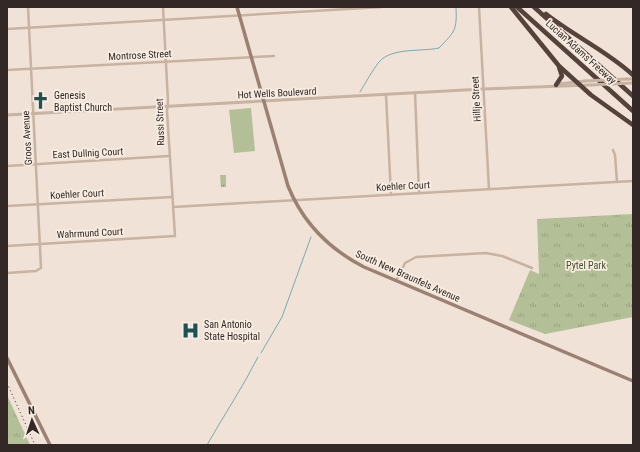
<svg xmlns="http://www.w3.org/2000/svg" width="640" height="452" font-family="'Roboto Condensed',sans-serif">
	<defs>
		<pattern id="park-tufts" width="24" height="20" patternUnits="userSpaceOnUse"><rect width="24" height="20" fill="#b3bf96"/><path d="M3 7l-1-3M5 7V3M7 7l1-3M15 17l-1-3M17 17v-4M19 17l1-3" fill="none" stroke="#9aa481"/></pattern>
	</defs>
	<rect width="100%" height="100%" fill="#f0e2d6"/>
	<!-- grass -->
	<path fill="#b3bf96" d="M251 108 255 151 234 153 229 110Z"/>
	<!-- park -->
	<g fill="url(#park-tufts)">
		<path d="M220 175H226V187H221Z"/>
		<path d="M633 214V317L545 334 509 320 530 270 539 274 537 219Z"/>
		<path d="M7 395 30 445H7Z"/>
	</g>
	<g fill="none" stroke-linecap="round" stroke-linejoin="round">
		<!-- stream -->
		<g stroke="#75adad" stroke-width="1">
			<path d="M360 92C366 82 372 71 379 62 392 47 421 52 439 48 455 31 457 31 456 7"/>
			<path d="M261 353 282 317 311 237"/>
			<path d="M207 445C224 415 243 387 258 357"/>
		</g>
		<!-- minor -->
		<g stroke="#c8b2a2" stroke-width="2.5">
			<path d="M479 7 489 189"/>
			<path d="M7 29 382 7"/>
			<path d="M7 70 274 56"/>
			<path d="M415 93 419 193"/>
			<path d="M386 95 391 195"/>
			<path d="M613 150 615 155 617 182"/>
			<path d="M7 166 169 156"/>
			<path d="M7 206 172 197"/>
			<path d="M173 207 633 181"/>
			<path d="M7 246 175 236 167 111 168 101 163 7"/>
			<path d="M7 273 36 271 41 268 28 7"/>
			<path d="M396 281 405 263 416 257 486 253 502 256 532 268"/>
		</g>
		<!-- tertiary -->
		<g stroke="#c8b2a2" stroke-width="3">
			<path d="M627 79H633"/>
			<path d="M559 84 585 81"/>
			<path d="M7 115 483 89 590 85"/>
		</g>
		<!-- secondary -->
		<g stroke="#9b8074" stroke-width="3.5">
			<path d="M237 7 288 186C303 223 329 249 364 267L633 381"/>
			<path d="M7 358 50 445"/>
		</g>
		<!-- motorway -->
		<g stroke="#54423b" stroke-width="4.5">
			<path d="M511 7 559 66 591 95 633 125"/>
			<path d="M517 7 633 111"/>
			<path d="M534 7 633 96"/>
			<path d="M546 14C574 36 607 51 633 75"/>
			<path d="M556 85 562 76 559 67"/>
		</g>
		<!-- rail -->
		<path stroke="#332825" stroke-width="1" stroke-dasharray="1 3" stroke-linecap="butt" d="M7 383 35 445"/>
		<!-- tertiary-bridge -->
		<g stroke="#c8b2a2" stroke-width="3">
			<path d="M585 81 627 79"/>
			<path d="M590 85 632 83"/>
		</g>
	</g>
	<!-- icons -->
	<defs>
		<symbol id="church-bare" viewBox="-9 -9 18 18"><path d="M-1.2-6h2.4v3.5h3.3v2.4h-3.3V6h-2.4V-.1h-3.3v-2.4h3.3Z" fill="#1b5354" stroke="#f8ede2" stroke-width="2.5" paint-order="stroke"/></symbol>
		<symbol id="hospital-bare" viewBox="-9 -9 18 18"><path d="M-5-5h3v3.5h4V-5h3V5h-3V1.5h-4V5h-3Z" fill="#1b5354" stroke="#f8ede2" stroke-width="2.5" paint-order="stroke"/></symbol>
	</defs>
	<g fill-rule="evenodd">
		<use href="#church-bare" x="28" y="88" width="25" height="25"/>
		<use href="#hospital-bare" x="178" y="318" width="25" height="25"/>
	</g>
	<g text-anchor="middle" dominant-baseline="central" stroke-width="3.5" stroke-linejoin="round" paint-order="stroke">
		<!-- street labels -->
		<g font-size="10" fill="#332825" stroke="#f8ede2">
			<text transform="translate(581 52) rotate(42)">Lucian Adams Freeway</text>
			<text transform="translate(140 55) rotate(-3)">Montrose Street</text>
			<text transform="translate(277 93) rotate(-3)">Hot Wells Boulevard</text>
			<text transform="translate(476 99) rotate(-93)">Hillje Street</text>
			<text transform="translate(160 122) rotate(-92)">Russi Street</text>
			<text transform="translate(27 138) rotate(-93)">Groos Avenue</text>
			<text transform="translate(88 153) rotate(-3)">East Dullnig Court</text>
			<text transform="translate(403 186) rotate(-3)">Koehler Court</text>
			<text transform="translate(77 194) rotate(-3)">Koehler Court</text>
			<text transform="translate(90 233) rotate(-3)">Wahrmund Court</text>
			<text transform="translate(408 276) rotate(24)">South New Braunfels Avenue</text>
		</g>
		<!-- poi labels -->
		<g font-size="10" fill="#332825" stroke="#f8ede2" text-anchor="start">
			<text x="54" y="95">Genesis<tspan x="54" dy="12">Baptist Church</tspan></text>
			<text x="204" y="324">San Antonio<tspan x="204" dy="12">State Hospital</tspan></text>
		</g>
		<!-- park labels -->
		<g font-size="10" fill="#445128" stroke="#f8ede2">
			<text x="586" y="265">Pytel Park</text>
		</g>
	</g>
	<!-- border -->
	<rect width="640" height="452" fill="none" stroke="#332825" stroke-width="16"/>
	<!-- north arrow -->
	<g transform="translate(32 420) rotate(357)" stroke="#f8ede2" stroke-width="3" paint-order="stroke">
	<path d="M0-3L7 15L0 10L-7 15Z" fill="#332825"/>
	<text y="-6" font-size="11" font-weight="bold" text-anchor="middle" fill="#332825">N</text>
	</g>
</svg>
